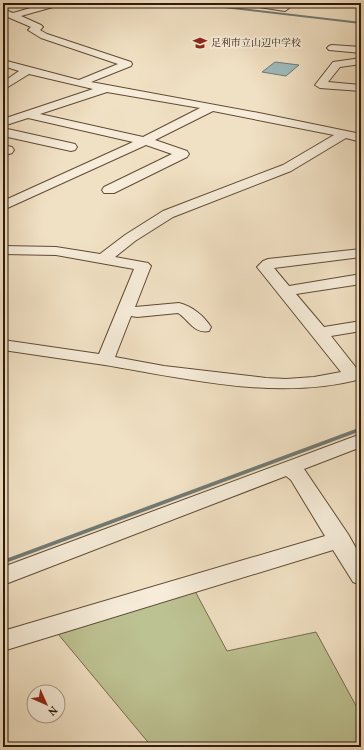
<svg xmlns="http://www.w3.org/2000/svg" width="364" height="750" font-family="Vollkorn,'Noto Serif JP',serif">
	<rect width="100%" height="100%" fill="#f1e1c4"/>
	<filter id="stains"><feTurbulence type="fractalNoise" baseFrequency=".005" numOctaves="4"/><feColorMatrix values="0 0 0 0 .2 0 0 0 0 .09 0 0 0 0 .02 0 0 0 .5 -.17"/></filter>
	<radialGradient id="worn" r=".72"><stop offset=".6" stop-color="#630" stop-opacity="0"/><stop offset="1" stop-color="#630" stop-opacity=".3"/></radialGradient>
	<!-- green -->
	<path fill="#bdc292" stroke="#766e4c" d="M195 591 227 651 316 632 361 715V747H152L58 634Z"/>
	<!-- water -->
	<path fill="#9ebbbd" stroke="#727a74" d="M275 62 299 65 286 76 262 72Z"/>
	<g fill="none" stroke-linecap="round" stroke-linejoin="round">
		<!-- stream -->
		<g fill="#727a74" fill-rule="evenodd">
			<path d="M205 3H207L208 4 361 22V24L207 6Z"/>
			<path d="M361 427V431L3 564V560Z"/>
		</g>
		<defs>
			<g id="minor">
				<path d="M48 3H61L60 5 21 16 41 25 43 27 40 30 47 34 131 62 132 64 131 66 91 82 259 113 361 134V142L346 138 291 171 173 217 135 241 115 257 148 263 151 266 135 307 179 303C192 306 204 316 211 327L209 331C194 334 189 320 178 313L137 317 131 316 115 357 164 366 266 378 286 379 314 377 341 372 257 267 263 261 268 259 361 249V257L274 268 289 286 361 274V284L296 294 324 327 361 321V331L331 336 357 369H361V379C278 401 188 379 105 365 71 360 37 355 3 350V340L99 354 134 269 56 255 3 254V246L56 247 100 254 125 235 163 211 283 165 334 135 213 111 155 140 187 151 189 154 187 157 114 193H104L102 190 104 187 172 154 146 145 3 210V201L133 142 28 118 3 126V119L93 89 29 74 3 90V82L19 71 3 66V60L79 80 118 64 41 38 28 30 31 27 3 15V9L13 13ZM107 92 200 108 143 137 40 114Z"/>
				<path d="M195 3H203V4L199 7 196 6Z"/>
				<path d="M248 3C258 3 282 1 289 8L285 11 252 6Z"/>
				<path d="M332 45 361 47V53L329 50 327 48 329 46Z"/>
				<path d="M361 58V64L340 67 328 82 361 85V91L320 88 315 85 333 62Z"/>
				<path d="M3 128 75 144 77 147 75 150 71 151 3 136Z"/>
				<path d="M3 145 12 147 14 150 12 153 3 156Z"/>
				<path d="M361 434V447L304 469 348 534 361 557V585L353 582 333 550 3 651V631L325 536 291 480 286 476 3 585V567Z"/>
			</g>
		</defs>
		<!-- minor casing -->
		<use href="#minor" stroke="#604b36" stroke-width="2"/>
		<!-- minor -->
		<use href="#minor" fill="#f6ecd9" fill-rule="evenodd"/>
	</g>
	<!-- icons -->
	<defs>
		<symbol id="school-bare" viewBox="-9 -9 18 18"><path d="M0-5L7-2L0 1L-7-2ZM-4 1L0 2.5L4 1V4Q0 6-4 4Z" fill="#8f2418" stroke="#f6ecd9" stroke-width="2.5" paint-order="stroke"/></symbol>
	</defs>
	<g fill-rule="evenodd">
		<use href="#school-bare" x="190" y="33" width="20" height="20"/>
	</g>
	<g text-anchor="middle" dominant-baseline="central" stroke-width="4" stroke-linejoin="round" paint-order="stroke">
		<!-- far-poi labels -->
		<g font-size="10" fill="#2f1907" stroke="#f6ecd9" text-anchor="start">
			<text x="211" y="43">足利市立山辺中学校</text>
		</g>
	</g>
	<!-- margin -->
	<rect width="364" height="750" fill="none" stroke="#f1e1c4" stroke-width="16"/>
	<rect x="4" y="4" width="356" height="742" fill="none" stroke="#2f1907" stroke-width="2"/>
	<rect x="8" y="8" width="348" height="734" fill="none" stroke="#2f1907"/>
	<!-- north arrow -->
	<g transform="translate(46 704) rotate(135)"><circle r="19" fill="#f6ecd9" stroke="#a69885"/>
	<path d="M0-3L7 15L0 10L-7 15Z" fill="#8f2418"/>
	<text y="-6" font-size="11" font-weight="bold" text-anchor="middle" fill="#2f1907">N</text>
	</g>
	<rect width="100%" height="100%" filter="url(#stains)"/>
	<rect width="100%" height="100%" fill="url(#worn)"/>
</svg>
